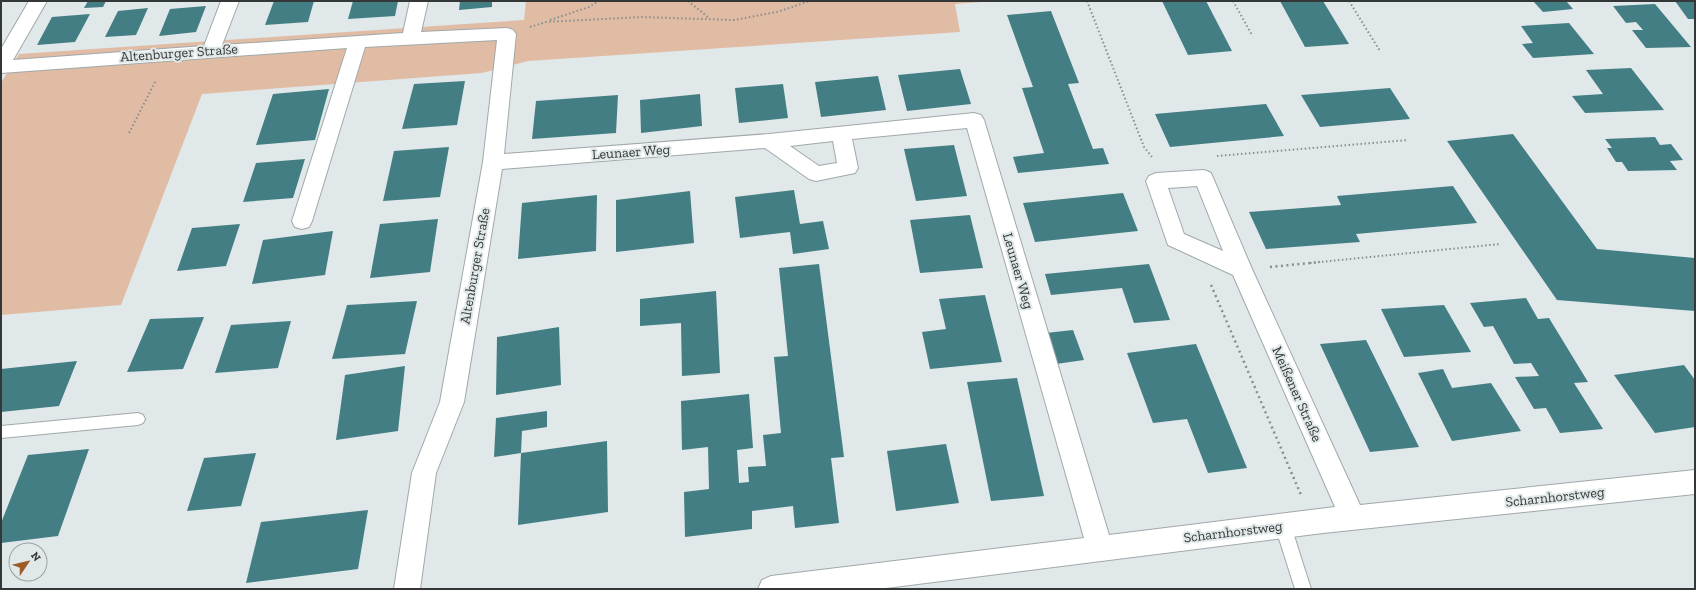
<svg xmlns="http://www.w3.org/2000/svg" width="1696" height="590" font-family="'Zilla Slab',serif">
	<rect width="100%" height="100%" fill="#e0e8e9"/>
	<!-- green -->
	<path fill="#e0bca5" d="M526 1H994L955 4 960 32 528 61 482 73 202 94 121 305 1 315V83L19 54 524 20Z"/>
	<!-- building -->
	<g fill="#427e84">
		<path d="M88 1H106L103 7 84 8Z"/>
		<path d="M274 1H314L308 22 265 25Z"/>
		<path d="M353 1H398L395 16 348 19Z"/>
		<path d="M460 1H492V7L459 10Z"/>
		<path d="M1162 1H1206L1232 51 1188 55Z"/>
		<path d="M1280 1H1323L1349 44 1305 47Z"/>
		<path d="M1533 1H1566L1573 9 1543 12Z"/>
		<path d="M1675 1H1695V19H1688Z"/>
		<path d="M1655 4 1691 47 1646 48 1632 30H1643L1636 22 1626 23 1613 6Z"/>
		<path d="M206 6 196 32 159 36 170 9Z"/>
		<path d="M148 8 136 35 105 37 118 11Z"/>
		<path d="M1051 11 1079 83 1068 84 1093 149 1103 148 1109 164 1018 173 1013 157 1044 153 1022 88 1033 87 1007 15Z"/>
		<path d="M90 14 75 42 37 45 52 17Z"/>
		<path d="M1569 23 1594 54 1533 58 1522 44 1533 43 1521 26Z"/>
		<path d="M1631 68 1664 110 1585 113 1572 96 1603 94 1586 70Z"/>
		<path d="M960 69 971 104 907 111 898 75Z"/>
		<path d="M878 76 886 110 821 117 815 82Z"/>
		<path d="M465 81 457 125 402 129 414 84Z"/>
		<path d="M783 84 788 118 739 123 735 88Z"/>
		<path d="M1390 88 1410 119 1320 127 1301 95Z"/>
		<path d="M329 89 315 140 256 145 273 94Z"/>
		<path d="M700 94 702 126 641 133 640 100Z"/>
		<path d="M618 95 616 133 532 139 536 101Z"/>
		<path d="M1266 104 1284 136 1170 147 1155 114Z"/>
		<path d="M1513 134 1597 249 1695 258V311L1557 300 1447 141Z"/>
		<path d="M1655 137 1660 145 1671 144 1683 160 1670 161 1677 170 1628 171 1622 162H1616L1607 148H1612L1605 139Z"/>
		<path d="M954 145 967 196 916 201 904 149Z"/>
		<path d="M449 147 440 197 383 201 394 151Z"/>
		<path d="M305 159 293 198 243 202 256 163Z"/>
		<path d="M1453 186 1477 223 1356 234 1360 242 1266 249 1249 212 1341 205 1337 196Z"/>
		<path d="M794 190 800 224 823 221 829 249 793 254 790 232 740 238 735 197Z"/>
		<path d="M690 191 694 243 616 252V200Z"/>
		<path d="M1123 193 1138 231 1035 242 1023 203Z"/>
		<path d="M597 195 596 251 518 259 522 203Z"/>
		<path d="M970 215 983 268 920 273 910 220Z"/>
		<path d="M438 219 430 272 370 278 380 224Z"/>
		<path d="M240 224 226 266 177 271 192 228Z"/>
		<path d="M333 231 325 275 252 284 263 240Z"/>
		<path d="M819 264 844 457 831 458 839 523 795 528 793 506 752 511V529L685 537 684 492 709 489 708 447 682 450 681 401 749 394 753 448 737 450 739 483 749 482 748 467 766 466 763 435 781 433 774 357 788 356 779 268Z"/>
		<path d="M1149 264 1170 320 1134 323 1122 288 1051 295 1045 274Z"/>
		<path d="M716 291 720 373 682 376 681 323 640 326V299Z"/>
		<path d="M985 295 1002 362 930 369 922 332 946 329 939 299Z"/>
		<path d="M1526 298 1538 319 1549 318 1588 382 1574 383 1603 429 1560 433 1546 408 1534 409 1515 377 1539 376 1531 363 1514 364 1493 326 1484 327 1470 303Z"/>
		<path d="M417 301 405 354 332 359 347 305Z"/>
		<path d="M1444 305 1471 352 1404 357 1381 309Z"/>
		<path d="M204 317 183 369 127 372 150 319Z"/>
		<path d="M291 321 278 368 215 373 231 325Z"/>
		<path d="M559 327 561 385 496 395 497 337Z"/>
		<path d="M1073 330 1084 360 1056 364 1046 333Z"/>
		<path d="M1366 340 1419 447 1370 452 1320 344Z"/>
		<path d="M1196 344 1247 468 1208 473 1187 419 1153 423 1127 353Z"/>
		<path d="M77 361 59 406 1 412V369Z"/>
		<path d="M1684 365 1695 380V427L1655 433 1614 375Z"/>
		<path d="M405 366 398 431 336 440 345 375Z"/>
		<path d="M1443 369 1452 388 1491 383 1521 431 1452 441 1418 373Z"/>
		<path d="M1017 378 1044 496 991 501 967 382Z"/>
		<path d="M547 411V427L522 431 521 453 494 457 496 418Z"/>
		<path d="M607 441 608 512 518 525 521 453Z"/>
		<path d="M946 444 959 503 896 511 887 451Z"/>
		<path d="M89 449 58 536 1 543V523L28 455Z"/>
		<path d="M256 453 241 506 187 511 204 458Z"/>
		<path d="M368 510 358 569 246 583 261 522Z"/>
	</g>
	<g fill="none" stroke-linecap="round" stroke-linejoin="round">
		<defs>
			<g id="lane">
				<path d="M138 413 143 415 145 419 143 423 138 425 1 438V426Z"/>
				<path d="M1283 519 1288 521 1291 526 1311 589H1295L1275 526 1278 521Z"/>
			</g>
			<path id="street" d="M29 1H47L13 60 204 46 221 1H239L222 45 403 33 410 1H428L421 32 507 28 513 30 516 34 504 154 769 134 974 113 981 115 984 120 1109 535 1335 507 1233 275 1168 245 1146 181 1149 176 1156 173 1204 170 1211 173 1252 269 1360 505 1695 470V494L1323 533 878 589H758L762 580 771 576 1084 538 967 128 852 139 858 168 855 173 816 181 809 179 765 148 502 169 464 402 436 473 420 589H394L412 473 440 402 483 162 497 40 365 47 312 221 309 227 302 229 295 227 292 221 347 48 1 73V49ZM833 141 837 163 819 166 790 146ZM1197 186 1223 251 1184 234 1168 188Z"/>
		</defs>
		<!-- lane casing -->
		<use href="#lane" stroke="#a1a8a9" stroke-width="2"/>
		<!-- street casing -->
		<use href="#street" stroke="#a1a8a9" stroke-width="2"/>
		<!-- path-far1 -->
		<g stroke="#888e8e" stroke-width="2" stroke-dasharray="1.5 2.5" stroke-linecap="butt">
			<path d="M688 1 709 18"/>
			<path d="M1087 1 1144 147 1152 157"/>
			<path d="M1233 1 1252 35"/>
			<path d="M1349 1 1380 51"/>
			<path d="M550 20 589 7 599 1"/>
			<path d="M530 27 546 22 641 17 734 20 777 12 810 1"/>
			<path d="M129 133 156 80"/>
			<path d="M1217 156 1408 140"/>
			<path d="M1310 263 1500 244"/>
		</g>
		<!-- path -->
		<g stroke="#888e8e" stroke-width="2.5" stroke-dasharray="2 3.5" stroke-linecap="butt">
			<path d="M1270 267 1320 262"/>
			<path d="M1211 285 1301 495"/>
		</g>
		<!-- lane -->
		<use href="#lane" fill="#fff" fill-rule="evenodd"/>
		<!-- street -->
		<use href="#street" fill="#fff" fill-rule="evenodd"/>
	</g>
	<g text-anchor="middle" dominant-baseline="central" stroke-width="4" stroke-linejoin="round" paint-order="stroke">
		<!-- street labels -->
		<g font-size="14" fill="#343737" stroke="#e0e8e9">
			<text transform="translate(179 53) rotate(-4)">Altenburger Straße</text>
			<text transform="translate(631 152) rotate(-4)">Leunaer Weg</text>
			<text transform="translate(475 266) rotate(-80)">Altenburger Straße</text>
			<text transform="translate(1018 271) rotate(74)">Leunaer Weg</text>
			<text transform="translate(1297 394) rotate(66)">Meißener Straße</text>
			<text transform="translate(1555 497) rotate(-6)">Scharnhorstweg</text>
			<text transform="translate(1233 532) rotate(-7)">Scharnhorstweg</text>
		</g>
	</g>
	<!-- border -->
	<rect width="1696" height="590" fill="none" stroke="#343737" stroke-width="4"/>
	<!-- north arrow -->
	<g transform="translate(28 562) rotate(55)"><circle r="19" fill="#e0e8e9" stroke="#9ba1a2"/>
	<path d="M0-3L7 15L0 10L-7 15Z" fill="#9c5b27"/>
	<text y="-6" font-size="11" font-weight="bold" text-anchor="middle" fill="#343737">N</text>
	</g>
</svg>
